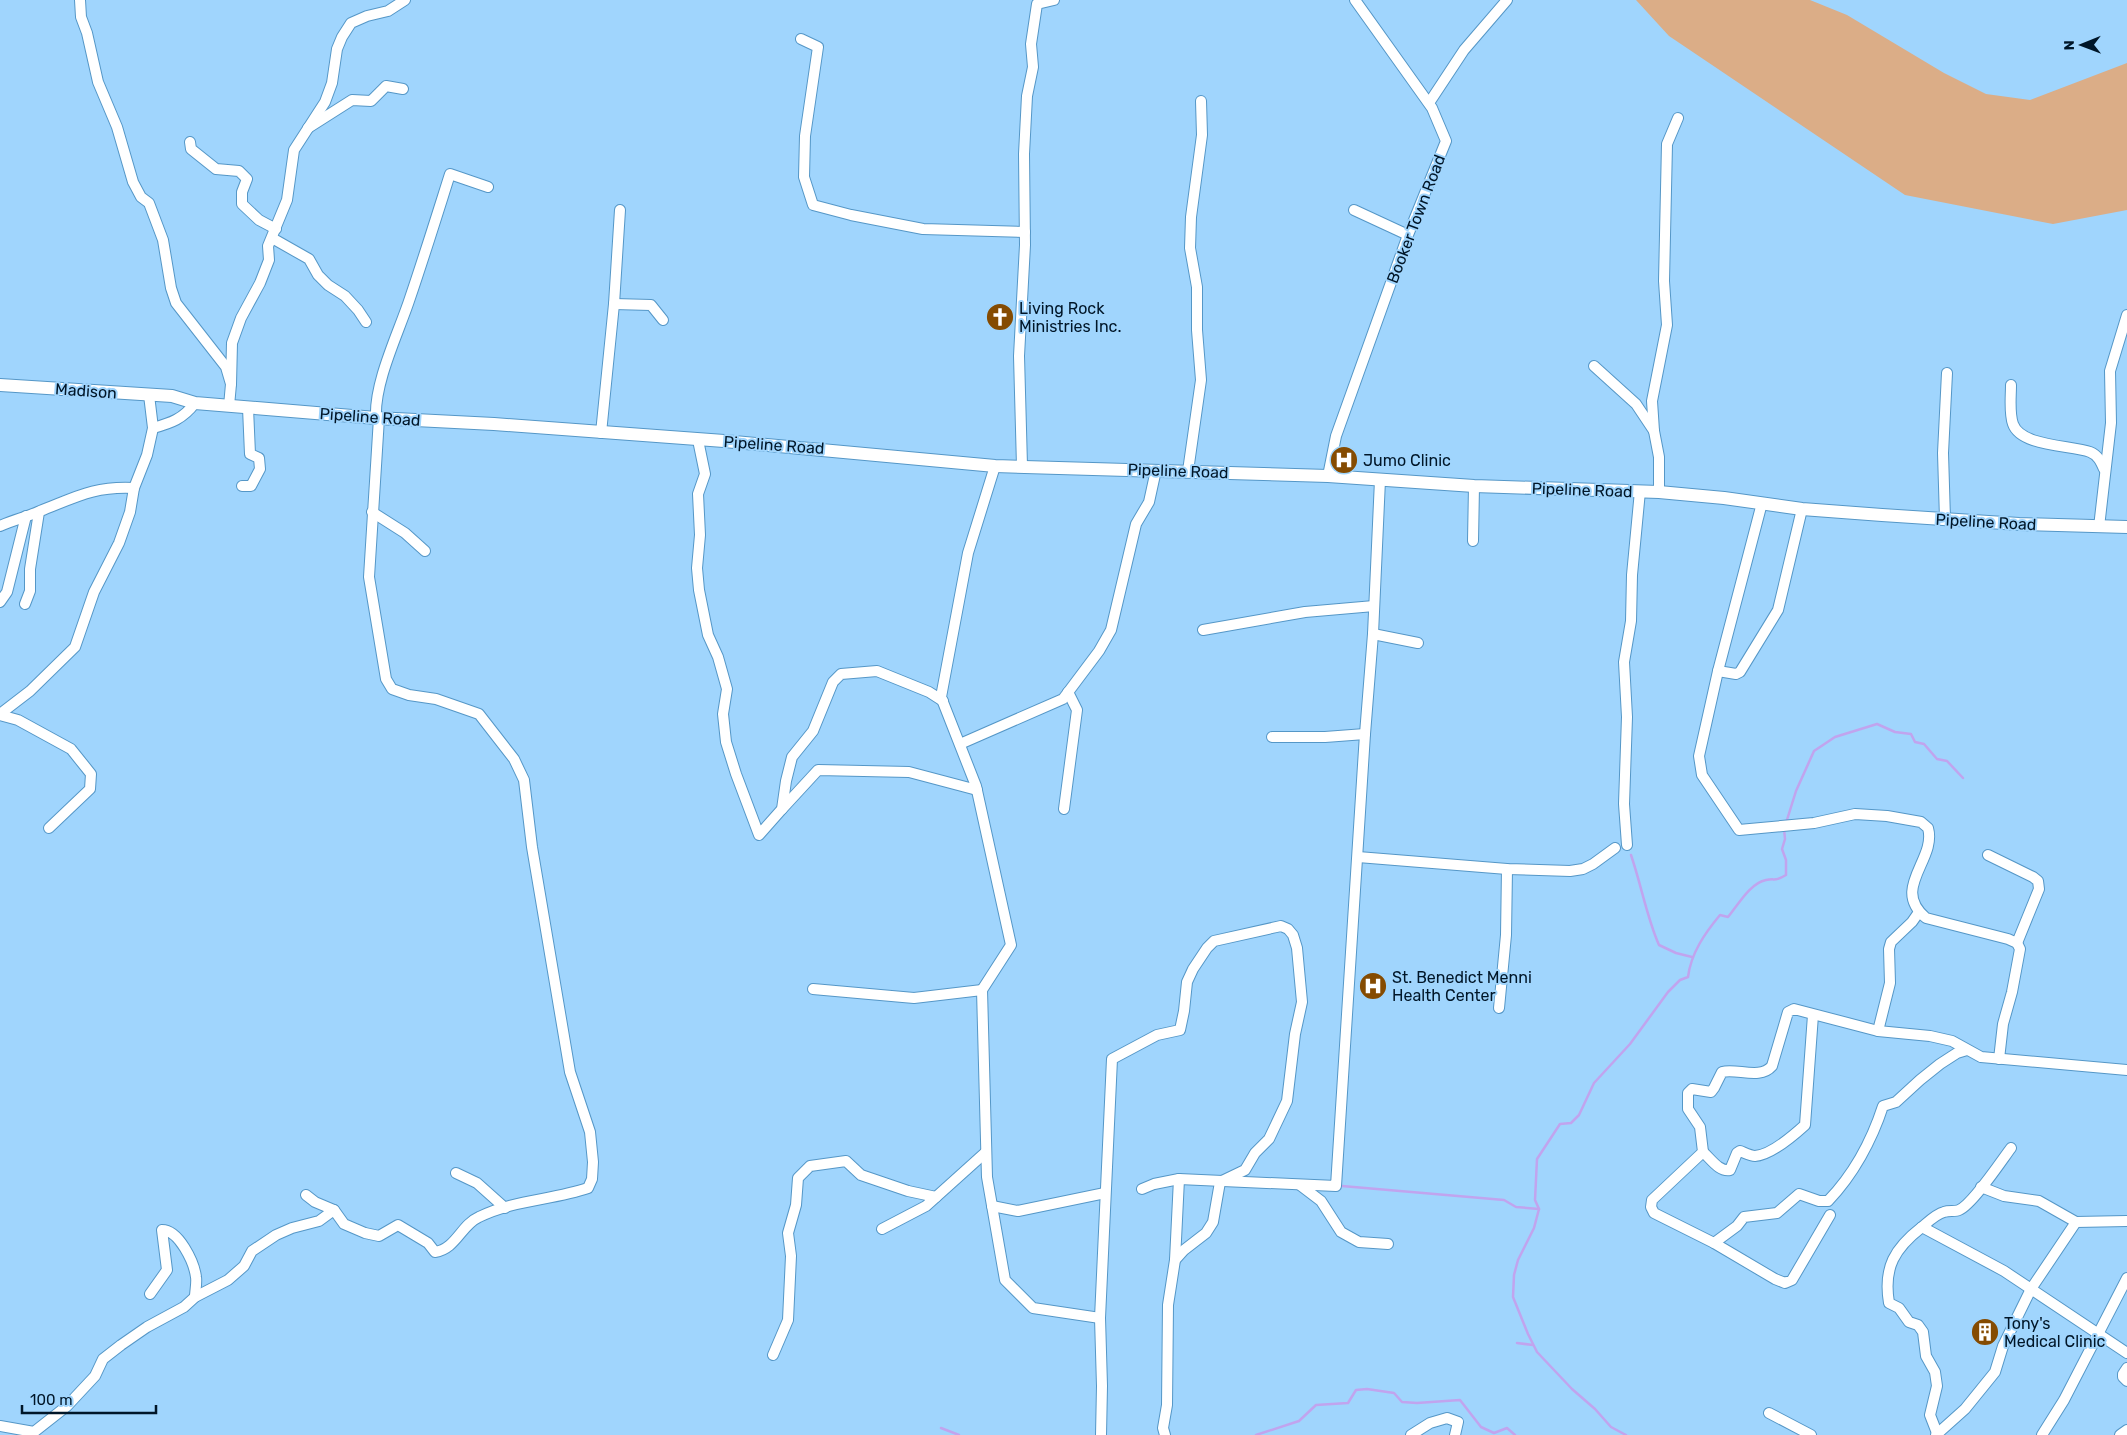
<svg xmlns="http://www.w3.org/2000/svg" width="2127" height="1435" font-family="Rubik,sans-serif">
	<rect width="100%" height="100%" fill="#a0d5fd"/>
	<!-- green -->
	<path fill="#dbad87" d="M1636 0H1810L1847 15 1944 73 1986 94 2030 100 2127 63V210L2053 224 1905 195 1669 36Z"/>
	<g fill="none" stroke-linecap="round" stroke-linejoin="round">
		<!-- stream -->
		<g stroke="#c1a4ee" stroke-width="2.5">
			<path d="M1786 823 1796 791 1814 751 1835 737 1877 724 1895 732 1911 734 1915 742 1924 744 1937 759 1947 761 1963 778"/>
			<path d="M1631 855C1641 884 1647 918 1659 945L1676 953 1692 957"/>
			<path d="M1342 1186 1504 1200 1516 1207 1539 1209 1534 1228 1518 1260 1514 1275 1513 1297 1528 1334 1537 1352 1572 1389 1595 1409 1611 1427 1626 1435"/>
			<path d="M1539 1209 1535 1200 1537 1159 1560 1124 1571 1123 1579 1115 1594 1083 1630 1044 1668 992 1680 980 1688 977C1691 953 1705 933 1720 915L1728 917C1738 905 1750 883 1766 880 1776 878 1774 882 1786 875V860L1782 849 1785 839 1784 829"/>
			<path d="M1517 1343 1533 1345"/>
			<path d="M941 1428 959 1435"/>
			<path d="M1256 1435 1299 1421 1316 1405 1348 1403 1356 1390 1367 1389 1394 1393 1402 1402 1417 1403 1460 1400 1481 1427 1494 1433 1507 1428 1515 1435"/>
		</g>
		<defs>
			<g id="minor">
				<path d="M80 0 81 17 87 33 98 82 117 127 133 182 141 197 149 203 163 240 171 288 176 303 226 367 231 384 229 406"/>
				<path d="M801 39 818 47 805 136 804 177 813 205 851 215 923 229 1025 232"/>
				<path d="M1429 103 1464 50 1507 0"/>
				<path d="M308 128 352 100 371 101 386 86 403 89"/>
				<path d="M190 142 191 149 216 169 239 171 247 179 242 192V204L259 220 276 229"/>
				<path d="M1354 210 1408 235"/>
				<path d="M272 238 309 259 318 275 328 285 345 296 358 310 366 322"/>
				<path d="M614 304 651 305 663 320"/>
				<path d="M1594 366 1636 404 1654 431"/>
				<path d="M231 384 232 343 241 318 260 283 269 260 268 246 287 200 294 150 325 102 332 83 337 49 342 37 351 23 367 16 388 11 405 0"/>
				<path d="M2011 385C2011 397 2009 413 2013 424 2021 447 2072 445 2090 452 2098 455 2101 462 2104 469"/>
				<path d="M376 418C374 382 399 332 410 298 424 257 437 215 450 174L488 187"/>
				<path d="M153 428C171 423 183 419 195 403"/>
				<path d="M601 433 614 304 620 210"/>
				<path d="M698 440 705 474 698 494 700 535 697 568 699 590 708 635 718 657 727 689 723 714 726 742 736 774 759 835 782 809 786 781 792 757 813 731 833 682 841 674 877 671 929 692 943 701"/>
				<path d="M995 466 968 553 941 697 976 786 1011 945 982 990 987 1177 1005 1280 1033 1308 1100 1318"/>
				<path d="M1022 466 1019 356 1025 245 1024 154 1027 96 1033 67 1031 44 1037 4 1054 0"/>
				<path d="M1188 471 1201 380 1197 330V287L1190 248 1191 217 1202 135 1201 101"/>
				<path d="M1328 476 1336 436 1408 235 1446 141 1432 108 1355 0"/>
				<path d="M242 486H251L260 469 259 458 250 454 248 408"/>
				<path d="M1659 492V457L1654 431 1652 401 1667 325 1664 281 1667 144 1678 118"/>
				<path d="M1762 503 1718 671 1699 756 1702 775 1739 830 1814 823 1855 814 1887 816 1921 822 1928 828C1937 860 1890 888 1926 918L2008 939 2017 943 2020 949 2012 992 2003 1024 1999 1059"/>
				<path d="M372 512 405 533 425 551"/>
				<path d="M1945 519 1943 453 1947 373"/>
				<path d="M0 526C13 520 27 517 40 511 76 497 94 486 134 488"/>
				<path d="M2099 527 2111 423 2110 371 2127 315"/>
				<path d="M1473 541 1474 486"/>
				<path d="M0 602 7 592 26 516"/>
				<path d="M25 604 30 591V569L39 512"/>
				<path d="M1203 630 1305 612 1374 606"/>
				<path d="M1373 634 1418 643"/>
				<path d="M1718 671 1736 674 1740 672 1778 610 1802 509"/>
				<path d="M0 714 30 691 75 647 94 592 119 543 130 512 134 488 147 455 153 428 149 395"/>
				<path d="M0 715 18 720 71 749 91 774 90 789 49 828"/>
				<path d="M1272 737H1325L1365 734"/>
				<path d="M960 744 1063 699 1099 651 1111 630 1136 524 1149 502 1156 470"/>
				<path d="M782 809 818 770 909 772 977 790"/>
				<path d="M1064 809 1077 710 1068 692"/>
				<path d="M1627 845 1624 804 1627 717 1624 662 1631 621 1632 575 1640 491"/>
				<path d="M1988 855 2033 877 2038 881 2039 889 2017 943"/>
				<path d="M1358 857 1507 869 1570 871 1583 869 1593 864 1615 848"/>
				<path d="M813 989 914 998 982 990"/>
				<path d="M1499 1008 1506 935 1507 869"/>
				<path d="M1878 1031 1890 983 1889 949 1891 942 1912 922 1919 912"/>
				<path d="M1703 1152C1711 1159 1719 1172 1730 1170L1737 1153 1740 1151C1745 1153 1751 1156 1755 1156 1771 1155 1794 1135 1805 1125L1813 1015"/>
				<path d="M456 1173 477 1183 505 1208"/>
				<path d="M1300 1185 1321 1201 1341 1232 1359 1242 1388 1244"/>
				<path d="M1981 1187 2004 1196 2039 1201 2076 1222 2127 1221"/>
				<path d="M1142 1189 1154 1184 1179 1179 1336 1186 1365 734 1373 634 1380 480"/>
				<path d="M306 1195 315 1202 334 1210 344 1224 365 1233 379 1236 398 1225 428 1243 435 1252C456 1249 461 1225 479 1217 513 1200 553 1200 588 1188L592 1179 593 1162 590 1132 570 1072 532 847 524 780 514 759 479 714 436 699 409 695 392 689 386 679 369 577 379 418"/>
				<path d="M992 1206 1018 1211 1105 1193"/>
				<path d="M1830 1215 1792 1280 1785 1283 1775 1279 1714 1243 1654 1213 1651 1207 1652 1200 1703 1152 1700 1127 1688 1109V1093L1692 1089 1711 1092 1714 1088 1722 1072C1737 1068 1760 1080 1772 1066L1788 1012 1794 1009 1878 1031 1930 1036 1952 1041 1981 1057 2127 1070"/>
				<path d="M1922 1227 2004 1271 2031 1289 2076 1222"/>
				<path d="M882 1229 926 1206 986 1152"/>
				<path d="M1714 1243 1737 1226 1744 1217 1777 1213 1799 1194 1819 1201H1828C1853 1175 1872 1140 1883 1106L1896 1102 1920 1080 1940 1064 1957 1053 1967 1050"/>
				<path d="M1175 1260 1179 1179"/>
				<path d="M150 1294 167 1270 162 1230C179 1230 194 1262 196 1277 197 1283 195 1291 195 1297"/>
				<path d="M773 1355 788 1320 791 1256 788 1233 796 1205 798 1178 810 1166 846 1161 861 1175 908 1191 936 1197"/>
				<path d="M2127 1368 2123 1374V1377L2127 1381"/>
				<path d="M1769 1413 1811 1435"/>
				<path d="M0 1426 34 1432 67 1406 95 1376 103 1359 121 1345 147 1327 184 1307 195 1297 228 1280 244 1266 252 1251 276 1235 292 1228 319 1221 334 1210"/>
				<path d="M1937 1433 1930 1415 1937 1386 1935 1372 1926 1356 1923 1332 1918 1325 1909 1322 1899 1308 1889 1303C1883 1267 1895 1248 1922 1227 1928 1222 1936 1214 1944 1212 1949 1210 1955 1212 1959 1210 1972 1205 2002 1160 2011 1148"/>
				<path d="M1101 1435 1102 1386 1100 1318 1112 1059 1157 1035 1180 1030 1184 1011 1187 982 1193 969 1207 948 1214 941 1281 926 1288 929 1293 935 1297 948 1302 1002 1295 1034 1287 1101 1269 1139 1255 1153 1245 1170 1220 1182 1213 1222 1206 1233 1184 1250 1175 1260 1168 1305 1167 1405 1163 1428 1165 1435"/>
				<path d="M1411 1435 1430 1423 1447 1418 1458 1422 1455 1435"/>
				<path d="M1936 1435 1965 1409 1995 1372 2003 1346 2031 1289 2127 1353"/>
				<path d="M2042 1435 2064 1400 2127 1278"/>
				<path d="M2120 1435 2127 1430"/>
			</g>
			<path id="tertiary" d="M0 385 172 396 195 403 376 418 494 424 724 441 995 466 1328 476 1474 486 1659 492 1724 498 1802 509 1882 515 2019 524 2127 527"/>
		</defs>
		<!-- minor casing -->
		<use href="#minor" stroke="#5597c7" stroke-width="12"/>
		<!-- tertiary casing -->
		<use href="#tertiary" stroke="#5597c7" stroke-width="14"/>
		<!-- minor -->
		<use href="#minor" stroke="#fff" stroke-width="10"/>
		<!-- tertiary -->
		<use href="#tertiary" stroke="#fff" stroke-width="12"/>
	</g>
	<!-- icons -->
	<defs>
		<symbol id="church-disc" viewBox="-11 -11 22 22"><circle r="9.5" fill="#854b01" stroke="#a0d5fd"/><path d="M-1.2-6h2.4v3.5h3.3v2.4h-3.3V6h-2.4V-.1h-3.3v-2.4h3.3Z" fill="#fff"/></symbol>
		<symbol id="hospital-disc" viewBox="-11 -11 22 22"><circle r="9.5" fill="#854b01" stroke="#a0d5fd"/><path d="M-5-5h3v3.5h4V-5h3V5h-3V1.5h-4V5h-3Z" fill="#fff"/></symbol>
		<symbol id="building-disc" viewBox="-11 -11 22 22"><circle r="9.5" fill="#854b01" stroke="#a0d5fd"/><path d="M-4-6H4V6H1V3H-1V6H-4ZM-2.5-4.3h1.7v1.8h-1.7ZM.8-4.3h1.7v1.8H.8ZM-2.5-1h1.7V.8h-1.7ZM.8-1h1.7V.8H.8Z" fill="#fff"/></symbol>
	</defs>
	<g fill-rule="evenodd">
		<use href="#church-disc" x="984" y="301" width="32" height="32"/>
		<use href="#hospital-disc" x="1328" y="444" width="32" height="32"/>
		<use href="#hospital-disc" x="1357" y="970" width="32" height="32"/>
		<use href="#building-disc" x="1969" y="1316" width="32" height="32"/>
	</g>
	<g text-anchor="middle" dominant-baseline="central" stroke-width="4" stroke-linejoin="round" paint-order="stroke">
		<!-- street labels -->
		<g font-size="16" fill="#001628" stroke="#a0d5fd">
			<text transform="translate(1416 219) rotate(-69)">Booker Town Road</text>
			<text transform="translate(86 391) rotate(4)">Madison</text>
			<text transform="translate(370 417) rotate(4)">Pipeline Road</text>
			<text transform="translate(774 445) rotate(4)">Pipeline Road</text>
			<text transform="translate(1178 471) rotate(2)">Pipeline Road</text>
			<text transform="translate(1582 490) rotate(2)">Pipeline Road</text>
			<text transform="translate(1986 522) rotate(3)">Pipeline Road</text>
		</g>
		<!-- poi labels -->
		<g font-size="16" fill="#001628" stroke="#a0d5fd" text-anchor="start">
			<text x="1019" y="308">Living Rock<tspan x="1019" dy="18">Ministries Inc.</tspan></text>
			<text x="1363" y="460">Jumo Clinic</text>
			<text x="1392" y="977">St. Benedict Menni<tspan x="1392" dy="18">Health Center</tspan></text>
			<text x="2004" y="1323">Tony's<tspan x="2004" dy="18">Medical Clinic</tspan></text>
		</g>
	</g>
	<!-- north arrow -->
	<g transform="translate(2082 45) rotate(269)" stroke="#a0d5fd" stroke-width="4" paint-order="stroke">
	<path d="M0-4L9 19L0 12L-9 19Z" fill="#001628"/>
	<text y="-8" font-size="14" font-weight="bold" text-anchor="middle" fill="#001628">N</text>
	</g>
	<!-- scale -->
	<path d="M22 1405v8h134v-8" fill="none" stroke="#001628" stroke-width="2.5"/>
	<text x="30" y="1405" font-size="15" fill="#001628" stroke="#a0d5fd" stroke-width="4" paint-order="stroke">100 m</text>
</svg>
